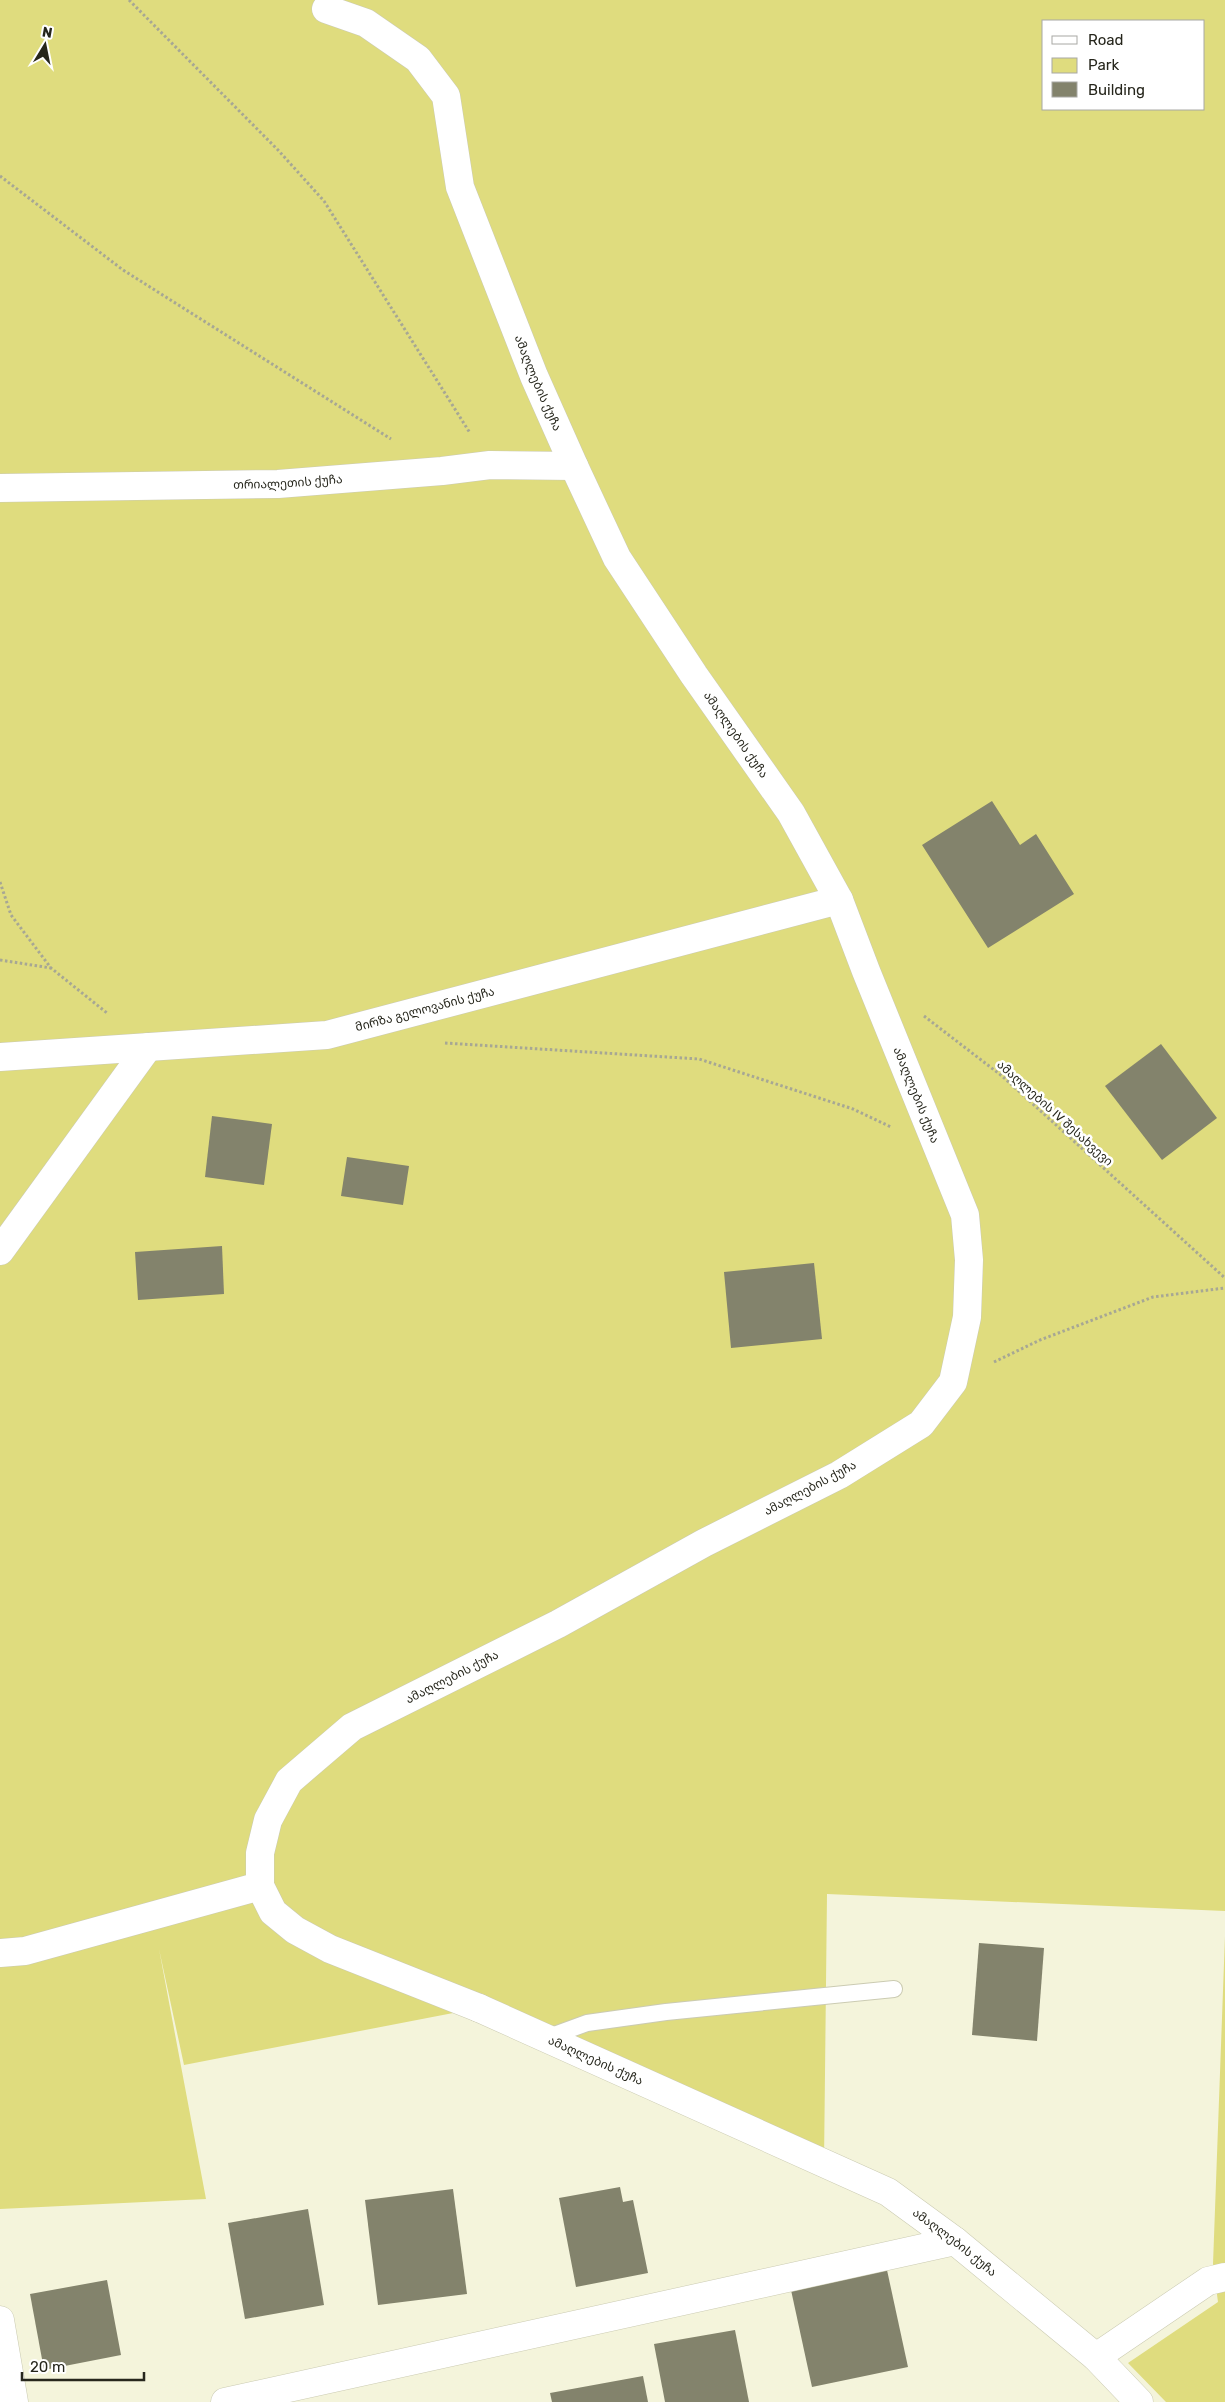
<svg xmlns="http://www.w3.org/2000/svg" width="1225" height="2402" font-family="Rubik,'Noto Sans Georgian',sans-serif">
	<rect width="100%" height="100%" fill="#f4f4db"/>
	<!-- green -->
	<g fill="#dfdc7e" fill-rule="evenodd">
		<path d="M0 0H1225V1911L827 1894 824 2163 479 2008 184 2065 159 1949 206 2199 0 2209ZM1044 21H1204V109H1044Z"/>
		<path d="M1225 1936V2402H1166L1128 2363 1218 2302 1213 2264Z"/>
	</g>
	<!-- building -->
	<g fill="#83836c">
		<path d="M992 801 1020 845 1036 834 1074 894 988 948 922 845Z"/>
		<path d="M1161 1044 1217 1118 1162 1160 1105 1086Z"/>
		<path d="M212 1116 272 1124 264 1185 205 1177Z"/>
		<path d="M347 1157 409 1166 403 1205 341 1196Z"/>
		<path d="M222 1246 224 1294 138 1300 135 1252Z"/>
		<path d="M814 1263 822 1339 731 1348 724 1272Z"/>
		<path d="M979 1943 1044 1948 1037 2041 972 2035Z"/>
		<path d="M620 2187 623 2202 633 2200 648 2273 576 2287 559 2198Z"/>
		<path d="M453 2189 467 2294 378 2305 365 2200Z"/>
		<path d="M308 2209 324 2305 245 2319 228 2223Z"/>
		<path d="M887 2270 908 2367 812 2387 791 2290Z"/>
		<path d="M107 2280 121 2355 44 2370 30 2294Z"/>
		<path d="M735 2330 749 2402H665L654 2344Z"/>
		<path d="M643 2376 648 2402H552L550 2393Z"/>
	</g>
	<g fill="none" stroke-linecap="round" stroke-linejoin="round">
		<defs>
			<path id="lane" d="M546 2038 587 2023 666 2012 894 1989"/>
			<g id="street">
				<path id="s1" d="M326 9 366 23 418 59 446 96 460 187 534 376 574 466 617 558 694 675 791 813 839 900 866 971 965 1215 969 1260 967 1317 953 1382 921 1424 839 1475 704 1543 558 1624 352 1727 289 1781 268 1820 260 1853V1886L273 1912 295 1930 330 1949 479 2008"/>
				<path id="s2" d="M0 488 278 484 442 471 490 465 574 466"/>
				<path id="s3" d="M0 1057 327 1035 839 900"/>
				<path d="M0 1251 148 1047"/>
				<path d="M0 1953 25 1951 260 1886"/>
				<path d="M0 2320 14 2402"/>
				<path d="M1096 2357 1208 2281 1225 2277"/>
				<path d="M225 2402 955 2241"/>
			</g>
			<g id="secondary">
				<path id="s4" d="M479 2008 888 2192 955 2241 1096 2357 1139 2402"/>
			</g>
		</defs>
		<!-- lane casing -->
		<use href="#lane" stroke="#cbcbb2" stroke-width="18"/>
		<!-- street casing -->
		<use href="#street" stroke="#cbcbb2" stroke-width="29"/>
		<!-- secondary casing -->
		<use href="#secondary" stroke="#cbcbb2" stroke-width="29"/>
		<!-- path -->
		<g stroke="#a7a794" stroke-width="3" stroke-dasharray="2.5 2.5" stroke-linecap="butt">
			<path d="M129 0 278 150 324 201 470 433"/>
			<path d="M0 176 123 270 391 439"/>
			<path d="M0 882 11 915 51 968 107 1013"/>
			<path d="M0 960 51 968"/>
			<path d="M924 1016 1002 1076 1225 1278"/>
			<path d="M445 1043 699 1059 853 1109 891 1127"/>
			<path d="M994 1362 1040 1340 1153 1297 1225 1288"/>
		</g>
		<!-- lane -->
		<use href="#lane" stroke="#fff" stroke-width="16"/>
		<!-- street -->
		<use href="#street" stroke="#fff" stroke-width="28"/>
		<!-- secondary -->
		<use href="#secondary" stroke="#fff" stroke-width="28"/>
	</g>
	<g text-anchor="middle" dominant-baseline="central" stroke-width="5" stroke-linejoin="round" paint-order="stroke">
		<!-- street labels -->
		<g font-size="12" fill="#26261c" stroke="#fff">
			<text stroke="none"><textPath href="#s1" startOffset="455">ამაღლების ქუჩა</textPath></text>
			<text stroke="none"><textPath href="#s2" startOffset="288">თრიალეთის ქუჩა</textPath></text>
			<text stroke="none"><textPath href="#s1" startOffset="860">ამაღლების ქუჩა</textPath></text>
			<text stroke="none"><textPath href="#s3" startOffset="429">მირზა გელოვანის ქუჩა</textPath></text>
			<text stroke="none"><textPath href="#s1" startOffset="1265">ამაღლების ქუჩა</textPath></text>
			<text transform="translate(1055 1113) rotate(42)">ამაღლების IV შესახვევი</text>
			<text transform="translate(810 1488) rotate(-28)">ამაღლების ქუჩა</text>
			<text transform="translate(452 1677) rotate(-27)">ამაღლების ქუჩა</text>
			<text stroke="none"><textPath href="#s4" startOffset="128">ამაღლების ქუჩა</textPath></text>
			<text stroke="none"><textPath href="#s4" startOffset="532">ამაღლების ქუჩა</textPath></text>
		</g>
	</g>
	<!-- legend -->
	<rect x="1042" y="20" width="162" height="90" fill="#ffffff" stroke="#a8a8a4"/>
	<rect x="1052" y="36" width="25" height="8" fill="#ffffff" stroke="#a8a8a4"/>
	<text x="1088" y="45" font-size="15" fill="#26261c">Road</text>
	<rect x="1052" y="58" width="25" height="15" fill="#dfdc7e" stroke="#a8a8a4"/>
	<text x="1088" y="70" font-size="15" fill="#26261c">Park</text>
	<rect x="1052" y="82" width="25" height="15" fill="#83836c" stroke="#a8a8a4"/>
	<text x="1088" y="95" font-size="15" fill="#26261c">Building</text>
	<!-- north arrow -->
	<g transform="translate(45 45) rotate(10)" stroke="#ffffff" stroke-width="4" paint-order="stroke">
	<path d="M0-4L9 19L0 12L-9 19Z" fill="#26261c"/>
	<text y="-8" font-size="14" font-weight="bold" text-anchor="middle" fill="#26261c">N</text>
	</g>
	<!-- scale -->
	<path d="M22 2372v8h122v-8" fill="none" stroke="#26261c" stroke-width="2.5"/>
	<text x="30" y="2372" font-size="15" fill="#26261c" stroke="#ffffff" stroke-width="4" paint-order="stroke">20 m</text>
</svg>
